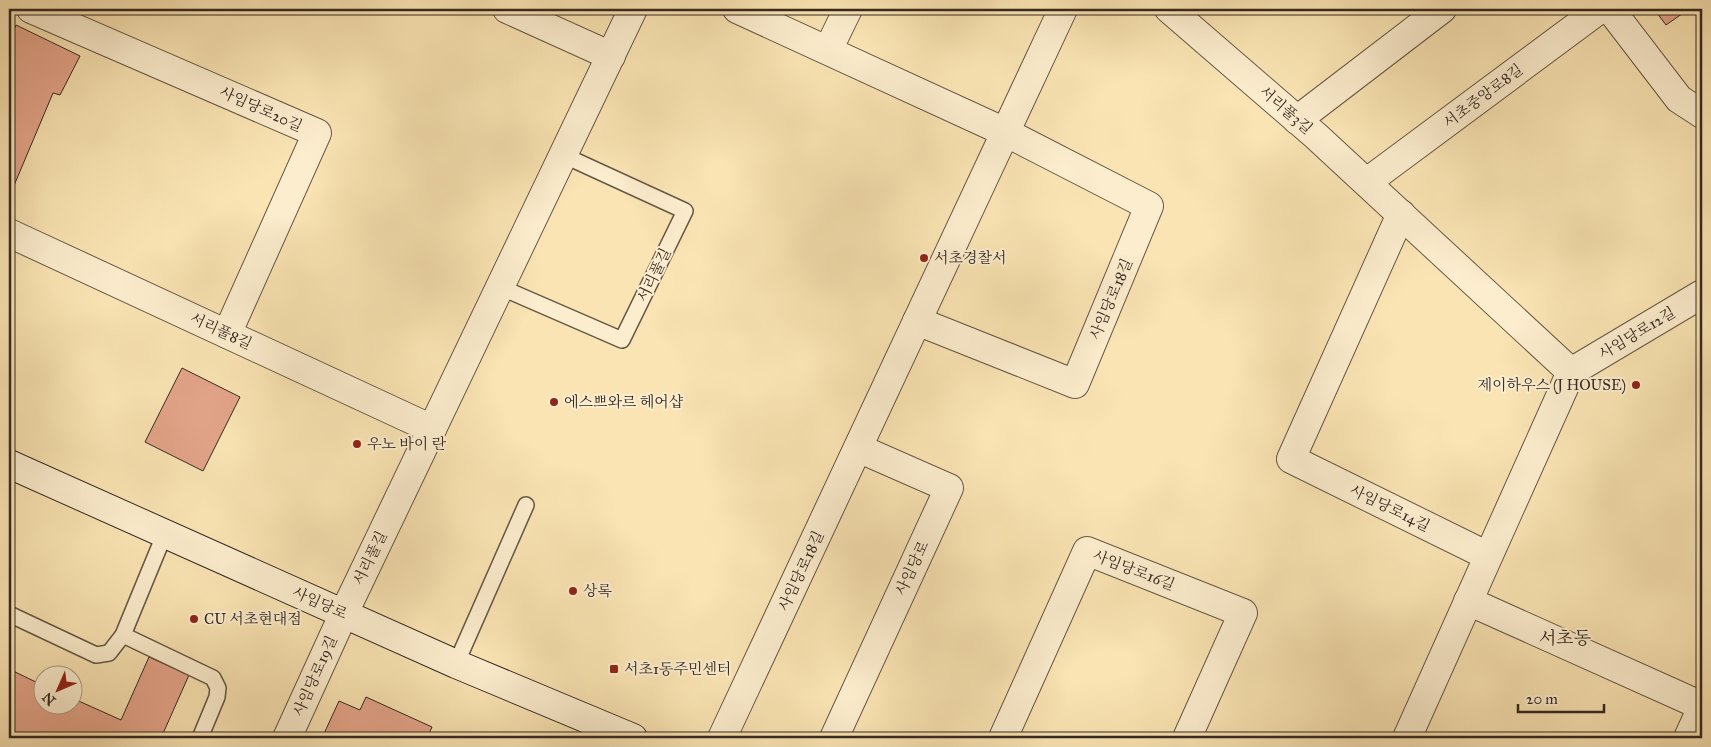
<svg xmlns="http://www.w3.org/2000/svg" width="1711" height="747" font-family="'IM FELL Great Primer','Noto Serif KR',serif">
	<rect width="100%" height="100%" fill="#fae4b3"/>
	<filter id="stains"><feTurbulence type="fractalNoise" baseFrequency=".004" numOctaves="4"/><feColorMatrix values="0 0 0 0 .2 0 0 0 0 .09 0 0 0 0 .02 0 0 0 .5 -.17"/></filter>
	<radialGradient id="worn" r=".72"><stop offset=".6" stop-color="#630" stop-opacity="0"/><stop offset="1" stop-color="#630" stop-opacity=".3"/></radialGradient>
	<!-- building -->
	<g fill="#e4a58a" stroke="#352923">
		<path d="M1654 9H1689L1666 25Z"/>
		<path d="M16 25 80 56 60 95 53 93 10 195 9 194V42Z"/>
		<path d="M182 368 240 397 203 471 145 442Z"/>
		<path d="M149 657 189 675 161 738H27L9 730V669L42 685V704H72V698L121 720Z"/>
		<path d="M366 697 432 727 427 738H322L339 701 360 710Z"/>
	</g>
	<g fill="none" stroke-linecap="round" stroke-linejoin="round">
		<defs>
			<g id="lane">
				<path d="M500 287 622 340 685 211 563 155"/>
				<path d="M9 614 96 655 109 653 123 635 165 533"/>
				<path d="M123 635 213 678 218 688 217 697 200 738"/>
				<path d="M456 664 526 505"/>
			</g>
			<g id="street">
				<path d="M31 9 317 133 227 334"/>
				<path d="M507 9 611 56"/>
				<path d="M737 9 1005 132 1149 206 1075 384 917 321"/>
				<path d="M1169 9 1316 136 1571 372"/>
				<path d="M1610 9 1679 99 1702 114"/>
				<path d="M828 50 848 9"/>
				<path d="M1297 120 1442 9"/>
				<path d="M1367 182 1600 9"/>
				<path d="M1401 214 1291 459 1488 556"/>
				<path d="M9 233 432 429"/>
				<path d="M1571 372 1702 294"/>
				<path d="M1468 601 1702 706"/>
				<path d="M287 738 344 613 633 9"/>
				<path d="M722 738 1063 9"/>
				<path d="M834 738 949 488 858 448"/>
				<path d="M1003 738 1087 551 1243 613 1187 738"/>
				<path d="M1407 738 1571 372"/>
				<path d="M1688 738 1702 707"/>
			</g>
			<path id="secondary" d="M9 464 456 664 633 738"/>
		</defs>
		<!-- lane casing -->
		<use href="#lane" stroke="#665847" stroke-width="18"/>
		<!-- street casing -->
		<use href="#street" stroke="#665847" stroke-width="30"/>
		<!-- secondary casing -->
		<use href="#secondary" stroke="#352923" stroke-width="30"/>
		<!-- lane -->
		<use href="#lane" stroke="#fcedce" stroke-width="15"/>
		<!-- street -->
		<use href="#street" stroke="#fcedce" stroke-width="28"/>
		<!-- secondary -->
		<use href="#secondary" stroke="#fcedce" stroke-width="28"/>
	</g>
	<!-- markers -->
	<g fill="#8f2418" stroke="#fcedce" stroke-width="2">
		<circle cx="924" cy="258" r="5"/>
		<circle cx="1636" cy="385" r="5"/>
		<circle cx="554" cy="402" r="5"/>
		<circle cx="357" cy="444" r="5"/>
		<circle cx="573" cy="591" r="5"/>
		<circle cx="194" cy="619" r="5"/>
		<rect x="609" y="664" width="10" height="10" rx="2.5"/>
	</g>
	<g text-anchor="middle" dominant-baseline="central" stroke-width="4" stroke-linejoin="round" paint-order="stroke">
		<!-- street labels -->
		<g font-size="15" fill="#352923" stroke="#fcedce">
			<text transform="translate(1483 96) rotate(-37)">서초중앙로8길</text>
			<text transform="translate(261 109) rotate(24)">사임당로20길</text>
			<text transform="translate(1286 110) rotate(41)">서리풀3길</text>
			<text transform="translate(654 275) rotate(-64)">서리풀길</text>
			<text transform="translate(1111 299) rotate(-67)">사임당로18길</text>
			<text transform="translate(221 331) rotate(25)">서리풀8길</text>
			<text transform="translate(1637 333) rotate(-31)">사임당로12길</text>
			<text transform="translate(1390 508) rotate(26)">사임당로14길</text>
			<text transform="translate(370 558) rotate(-64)">서리풀길</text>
			<text transform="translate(912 568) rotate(-65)">사임당로</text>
			<text transform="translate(1134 570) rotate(21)">사임당로16길</text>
			<text transform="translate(801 571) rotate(-65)">사임당로18길</text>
			<text transform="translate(320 603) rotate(24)">사임당로</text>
			<text transform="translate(315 676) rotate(-66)">사임당로19길</text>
		</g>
		<!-- poi labels -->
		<g font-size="15" fill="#352923" stroke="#fcedce" text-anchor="start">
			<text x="934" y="258">서초경찰서</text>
			<text x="1626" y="385" text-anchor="end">제이하우스 (J HOUSE)</text>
			<text x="564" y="402">에스쁘와르 헤어샵</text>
			<text x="367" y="444">우노 바이 란</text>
			<text x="583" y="591">상록</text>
			<text x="204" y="619">CU 서초현대점</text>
			<text x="624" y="669">서초1동주민센터</text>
		</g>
		<!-- quarter labels -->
		<g font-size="18" fill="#352923" stroke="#fcedce">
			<text x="1565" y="638">서초동</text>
		</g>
	</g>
	<!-- margin -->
	<rect width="1711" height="747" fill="none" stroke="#fae4b3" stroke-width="30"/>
	<rect x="10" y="10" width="1691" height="727" fill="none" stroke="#352923" stroke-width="2.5"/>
	<rect x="15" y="15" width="1681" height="717" fill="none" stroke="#352923"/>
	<!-- north arrow -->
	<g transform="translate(58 690) rotate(225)"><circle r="24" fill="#fcedce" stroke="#ac9f8a"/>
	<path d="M0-4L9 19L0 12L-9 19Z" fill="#8f2418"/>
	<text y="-8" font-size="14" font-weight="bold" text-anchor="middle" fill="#352923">N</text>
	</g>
	<!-- scale -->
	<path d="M1518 704v8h86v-8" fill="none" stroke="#352923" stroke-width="2.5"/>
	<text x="1526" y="704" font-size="15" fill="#352923" stroke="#fcedce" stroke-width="4" paint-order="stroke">20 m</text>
	<rect width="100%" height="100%" filter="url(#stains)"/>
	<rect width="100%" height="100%" fill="url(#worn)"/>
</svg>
